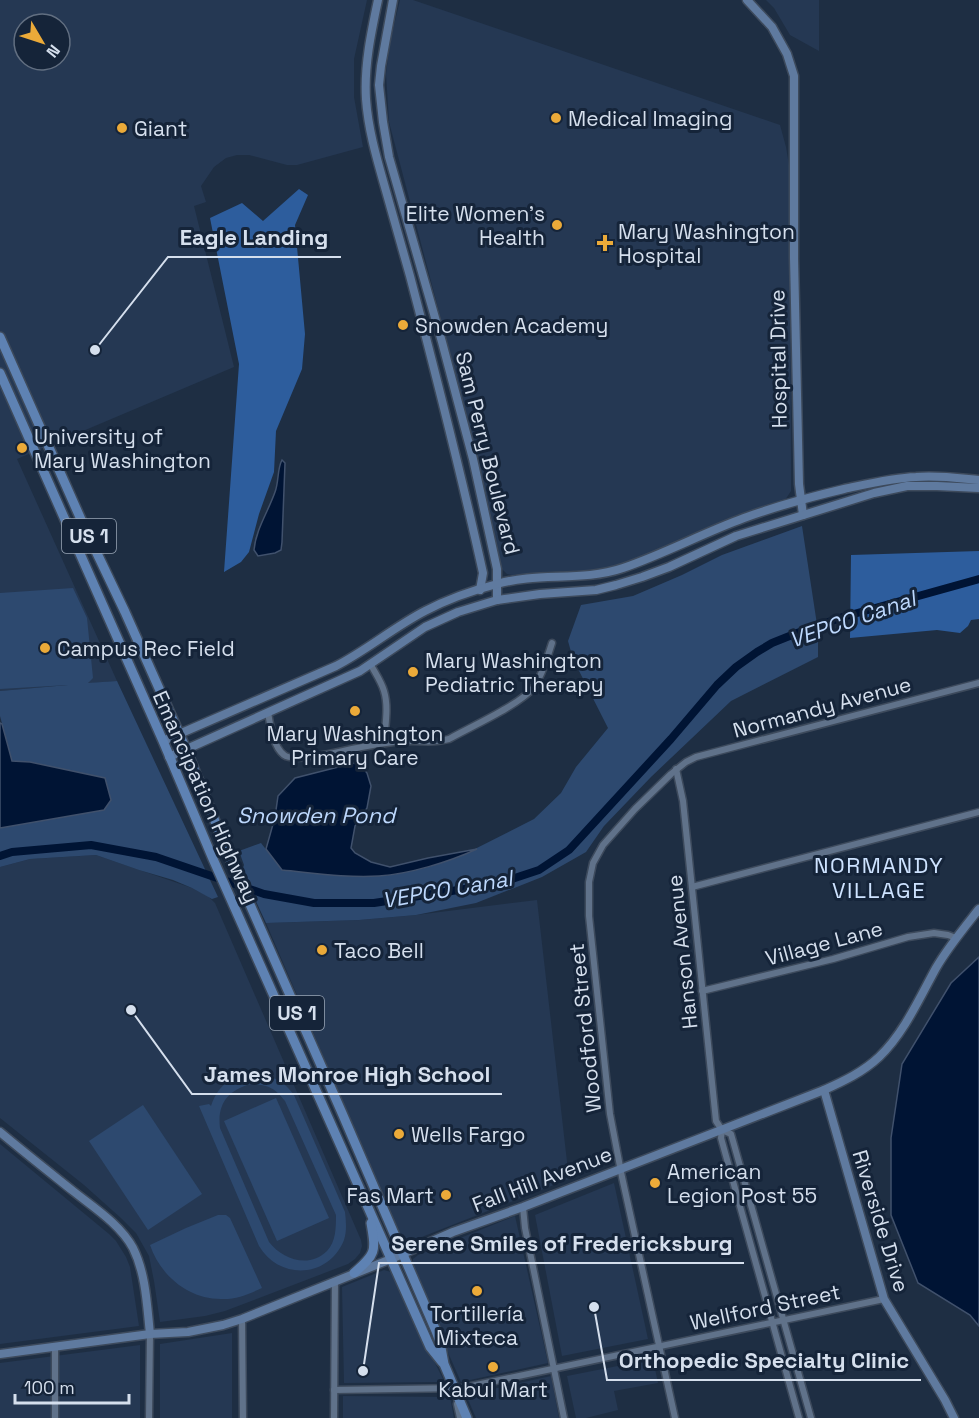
<svg xmlns="http://www.w3.org/2000/svg" width="979" height="1418" font-family="'Space Grotesk',sans-serif">
	<rect width="100%" height="100%" fill="#1e2e43"/>
	<!-- built -->
	<g fill="#253853" fill-rule="evenodd">
		<path d="M0 0H367L354 59V97L363 147 297 165H287L249 155H237L226 158 214 167 201 186 206 202 194 206 234 367 17 459 117 681 0 691ZM24 24H60V60H24Z"/>
		<path d="M400 0H413L780 125 786 147 790 171 791 481V491L785 500 642 558 600 570 549 572 512 575 507 574 502 569 475 448 389 122 386 74 390 42Z"/>
		<path d="M766 0H819V51L790 35 774 8Z"/>
		<path d="M96 855 192 888 208 896 215 903 361 1240 362 1246 360 1253 355 1259 348 1264 225 1311 205 1316 160 1322 154 1281 149 1256 136 1233 122 1219 84 1185 0 1118V867L30 859Z"/>
		<path d="M537 900 569 1179 404 1244 266 923 359 920 416 915Z"/>
		<path d="M0 1144 109 1234 116 1241 126 1257 130 1267 139 1326 0 1344Z"/>
		<path d="M614 1183 648 1339 562 1356 535 1215Z"/>
		<path d="M515 1216 548 1363 461 1382 446 1348 437 1320 413 1264V1259L418 1255Z"/>
		<path d="M384 1270 391 1272 394 1276 418 1331 432 1357 443 1379 440 1382 344 1383 342 1287Z"/>
		<path d="M232 1333V1418H160V1344Z"/>
		<path d="M140 1345V1418H0V1363Z"/>
		<path d="M653 1359 658 1383 614 1391 618 1410 586 1418H576L567 1376Z"/>
		<path d="M551 1376 559 1418H476L466 1395Z"/>
		<path d="M343 1396 450 1397 454 1418H343Z"/>
	</g>
	<!-- green -->
	<g fill="#2d496f" fill-rule="evenodd">
		<path d="M802 526 818 631V657L731 701 651 777 604 826 586 852 542 877 476 903 416 915 359 920 266 923 242 871 244 865 239 851 261 843 282 870 335 875 379 876 401 872 457 858 534 819 561 793 576 767 608 728 573 659 568 641 581 605 633 596 682 575 722 555Z"/>
		<path d="M73 588 87 618 93 678 88 683 117 681 218 897 212 899 192 888 173 880 139 870 96 855 30 859 0 867V828L104 810 105 778 30 762 12 761 0 716V691L68 685 0 689V593Z"/>
		<path d="M256 1073C274 1077 283 1080 294 1095L345 1212C346 1221 347 1231 344 1240 329 1278 280 1281 259 1246L199 1106 209 1104 211 1106C219 1083 232 1076 256 1073ZM251 1084C268 1085 274 1087 285 1101L336 1215C336 1227 336 1242 327 1251 309 1269 282 1259 269 1242L220 1128C217 1104 228 1090 251 1084Z"/>
		<path d="M276 1098 329 1218 277 1241 224 1121Z"/>
		<path d="M143 1105 202 1194 148 1230 89 1141Z"/>
		<path d="M218 1215H226L230 1218 262 1288C249 1294 235 1300 221 1299 188 1299 160 1275 150 1245L186 1228Z"/>
	</g>
	<!-- forest -->
	<g fill="#2d5d9d">
		<path d="M299 189 308 195 295 225 305 334 302 369 276 431 274 472 259 514 249 552 241 562 224 572 239 364 210 218 242 203 263 221Z"/>
		<path d="M979 551V619L971 620 968 626 960 633 937 630 850 638 851 555Z"/>
	</g>
	<!-- water -->
	<g fill="#001434" stroke="#40516c" stroke-width="1.5">
		<path d="M282 460 285 463 282 542 281 550 275 553 258 556 254 550C256 529 268 512 275 492 279 482 277 469 282 460Z"/>
		<path d="M0 723 2 724 12 761 30 762 105 778 111 800 104 810 0 828Z"/>
		<path d="M358 762 367 773 371 786 367 808 355 826 351 848 355 853 371 862 390 867 428 858 477 849C449 862 409 874 379 876 346 878 314 873 282 870L266 849 275 817 278 796 295 778Z"/>
		<path d="M979 957V1326L970 1315 918 1283 891 1215V1138L902 1064 951 983Z"/>
	</g>
	<g fill="none" stroke-linecap="round" stroke-linejoin="round">
		<!-- canal -->
		<path stroke="#001434" stroke-width="8" d="M0 856 12 852 91 845 156 857 264 894 314 903H374L497 884 539 870 569 850 671 739 717 685 736 667 757 652 772 643 797 633 843 617 979 579"/>
		<defs>
			<g id="street">
				<path d="M371 665C375 673 381 681 384 691 389 707 385 726 384 743"/>
				<path d="M268 712C270 724 273 747 284 755 294 763 339 752 352 749 371 745 392 741 412 741 426 741 434 743 449 739 470 727 520 705 534 687 543 674 547 658 552 643"/>
				<path d="M676 769 683 801 716 1121 722 1130 731 1134 811 1418"/>
				<path d="M692 887 979 812"/>
				<path d="M702 991 833 959 908 937 934 933 948 935 956 938"/>
				<path d="M722 1130 721 1138 799 1418"/>
				<path d="M523 1207 525 1228 564 1418"/>
				<path d="M242 1319 243 1418"/>
				<path d="M55 1347V1418"/>
				<path d="M334 1390 462 1388 884 1299"/>
				<path d="M457 1404 460 1418"/>
				<path d="M149 1418 150 1334"/>
				<path d="M334 1418 335 1281"/>
				<path d="M675 1418 622 1177 610 1114 589 916V882L593 863 603 845 635 809 671 774 686 762 696 757 979 683"/>
			</g>
			<g id="secondary">
				<path d="M378 0C371 33 364 66 366 99 368 128 376 156 384 184 393 215 401 245 410 276 436 375 461 473 483 573L480 590"/>
				<path d="M393 0 381 66 379 85 383 122 389 157 442 342 473 459 497 569V600"/>
				<path d="M747 0 772 27 787 54 794 76V258L799 484 803 515"/>
				<path d="M163 741 336 666C367 650 394 627 425 611 446 600 474 590 497 584 538 572 582 582 623 568 664 554 703 533 744 518 777 506 810 497 844 489 868 484 892 478 916 477 937 475 958 478 979 480"/>
				<path d="M169 757 360 671 425 627 458 612 497 600 540 594 596 590 616 585 642 577 669 567 736 536 874 493 907 486H937L979 488"/>
				<path d="M824 1090 884 1299 945 1400 954 1418"/>
				<path d="M0 1132C24 1152 48 1171 73 1191 93 1207 120 1224 133 1248 146 1274 147 1306 150 1334"/>
				<path d="M0 1354 150 1334 188 1332 223 1325 242 1319 391 1259 453 1232 523 1207 824 1090C844 1081 863 1072 879 1057 904 1033 919 999 936 968 948 947 964 928 979 909"/>
			</g>
			<g id="primary">
				<path d="M0 337 83 524 125 612 186 749 233 866 342 1113 436 1331 440 1342 444 1364 467 1418"/>
				<path d="M0 373 163 741 213 859 391 1259 430 1347 442 1362"/>
				<path d="M354 1273C376 1254 376 1252 371 1223"/>
			</g>
		</defs>
		<!-- street casing -->
		<use href="#street" stroke="#3d4a5c" stroke-width="9"/>
		<!-- secondary casing -->
		<use href="#secondary" stroke="#3d4a5c" stroke-width="11"/>
		<!-- primary casing -->
		<use href="#primary" stroke="#3d4a5c" stroke-width="12"/>
		<!-- street -->
		<use href="#street" stroke="#60728a" stroke-width="6"/>
		<!-- secondary -->
		<use href="#secondary" stroke="#5f7a9f" stroke-width="8"/>
		<!-- primary -->
		<use href="#primary" stroke="#5e82b3" stroke-width="9"/>
	</g>
	<!-- markers -->
	<g fill="#ebaa39" stroke="#152439" stroke-width="2">
		<circle cx="556" cy="118" r="6"/>
		<circle cx="122" cy="128" r="6"/>
		<circle cx="557" cy="225" r="6"/>
		<path d="M602 234h6v6h6v6h-6v6h-6v-6h-6v-6h6z"/>
		<circle cx="403" cy="325" r="6"/>
		<circle cx="22" cy="448" r="6"/>
		<circle cx="45" cy="648" r="6"/>
		<circle cx="413" cy="672" r="6"/>
		<circle cx="355" cy="711" r="6"/>
		<circle cx="322" cy="950" r="6"/>
		<circle cx="399" cy="1134" r="6"/>
		<circle cx="655" cy="1183" r="6"/>
		<circle cx="446" cy="1195" r="6"/>
		<circle cx="477" cy="1291" r="6"/>
		<circle cx="493" cy="1367" r="6"/>
	</g>
	<g text-anchor="middle" dominant-baseline="central" stroke-width="6" stroke-linejoin="round" paint-order="stroke">
		<!-- shield labels -->
		<g fill="#152439" stroke="#9ba7b7" stroke-width="1.5">
			<rect x="62" y="519" width="54" height="34" rx="4.5"/>
			<rect x="270" y="996" width="54" height="34" rx="4.5"/>
		</g>
		<g font-size="20" font-weight="bold" fill="#d5dfed">
			<text x="89" y="536">US 1</text>
			<text x="297" y="1013">US 1</text>
		</g>
		<!-- poi labels -->
		<g font-size="21" fill="#d5dfed" stroke="#152439" text-anchor="start">
			<text x="568" y="118">Medical Imaging</text>
			<text x="134" y="128">Giant</text>
			<text x="545" y="213" text-anchor="end">Elite Women's<tspan x="545" dy="24">Health</tspan></text>
			<text x="618" y="231">Mary Washington<tspan x="618" dy="24">Hospital</tspan></text>
			<text x="415" y="325">Snowden Academy</text>
			<text x="34" y="436">University of<tspan x="34" dy="24">Mary Washington</tspan></text>
			<text x="57" y="648">Campus Rec Field</text>
			<text x="425" y="660">Mary Washington<tspan x="425" dy="24">Pediatric Therapy</tspan></text>
			<text x="355" y="733" text-anchor="middle">Mary Washington<tspan x="355" dy="24">Primary Care</tspan></text>
			<text x="334" y="950">Taco Bell</text>
			<text x="411" y="1134">Wells Fargo</text>
			<text x="667" y="1171">American<tspan x="667" dy="24">Legion Post 55</tspan></text>
			<text x="434" y="1195" text-anchor="end">Fas Mart</text>
			<text x="477" y="1313" text-anchor="middle">Tortillería<tspan x="477" dy="24">Mixteca</tspan></text>
			<text x="493" y="1389" text-anchor="middle">Kabul Mart</text>
		</g>
		<!-- street labels -->
		<g font-size="21" fill="#d5dfed" stroke="#152439">
			<text transform="translate(778 359) rotate(-91)">Hospital Drive</text>
			<text transform="translate(488 453) rotate(76)">Sam Perry Boulevard</text>
			<text transform="translate(822 707) rotate(-15)">Normandy Avenue</text>
			<text transform="translate(206 797) rotate(66)">Emancipation Highway</text>
			<text transform="translate(824 943) rotate(-15)">Village Lane</text>
			<text transform="translate(682 952) rotate(-96)">Hanson Avenue</text>
			<text transform="translate(585 1028) rotate(-96)">Woodford Street</text>
			<text transform="translate(542 1179) rotate(-21)">Fall Hill Avenue</text>
			<text transform="translate(881 1221) rotate(73)">Riverside Drive</text>
			<text transform="translate(765 1307) rotate(-12)">Wellford Street</text>
		</g>
		<!-- water labels -->
		<g font-size="22" font-style="italic" fill="#bdd8fd" stroke="#152439">
			<text transform="translate(852 619) rotate(-19)">VEPCO Canal</text>
			<text x="316" y="815">Snowden Pond</text>
			<text transform="translate(447 889) rotate(-10)">VEPCO Canal</text>
		</g>
		<!-- neighbourhood labels -->
		<g font-size="22" letter-spacing="1.5" fill="#cee3ff" stroke="#152439">
			<text x="879" y="865">NORMANDY<tspan x="879" dy="25">VILLAGE</tspan></text>
		</g>
	</g>
	<!-- callouts -->
	<path fill="none" stroke="#d5dfed" stroke-width="2" d="M95 350L168 257H341M131 1010L192 1094H502M363 1371L379 1263H744M594 1307L607 1380H921"/>
	<g fill="#d5dfed" stroke="#152439" stroke-width="2">
		<circle cx="95" cy="350" r="6"/>
		<circle cx="131" cy="1010" r="6"/>
		<circle cx="363" cy="1371" r="6"/>
		<circle cx="594" cy="1307" r="6"/>
	</g>
	<g font-size="22" text-anchor="middle" font-weight="bold" fill="#d5dfed" stroke="#152439" stroke-width="6" stroke-linejoin="round" paint-order="stroke">
		<text x="254" y="245">Eagle Landing</text>
		<text x="347" y="1082">James Monroe High School</text>
		<text x="562" y="1251">Serene Smiles of Fredericksburg</text>
		<text x="764" y="1368">Orthopedic Specialty Clinic</text>
	</g>
	<!-- north arrow -->
	<g transform="translate(42 42) rotate(129)"><circle r="28" fill="#152439" stroke="#626f81" stroke-width="1.5"/>
	<path d="M0-4.5L10 22L0 15L-10 22Z" fill="#ebaa39"/>
	<text y="-9" font-size="16" font-weight="bold" text-anchor="middle" fill="#d5dfed">N</text>
	</g>
	<!-- scale -->
	<path d="M15 1394v9h114v-9" fill="none" stroke="#d5dfed" stroke-width="3"/>
	<text x="24" y="1394" font-size="18" fill="#d5dfed" stroke="#152439" stroke-width="4.5" paint-order="stroke">100 m</text>
</svg>
